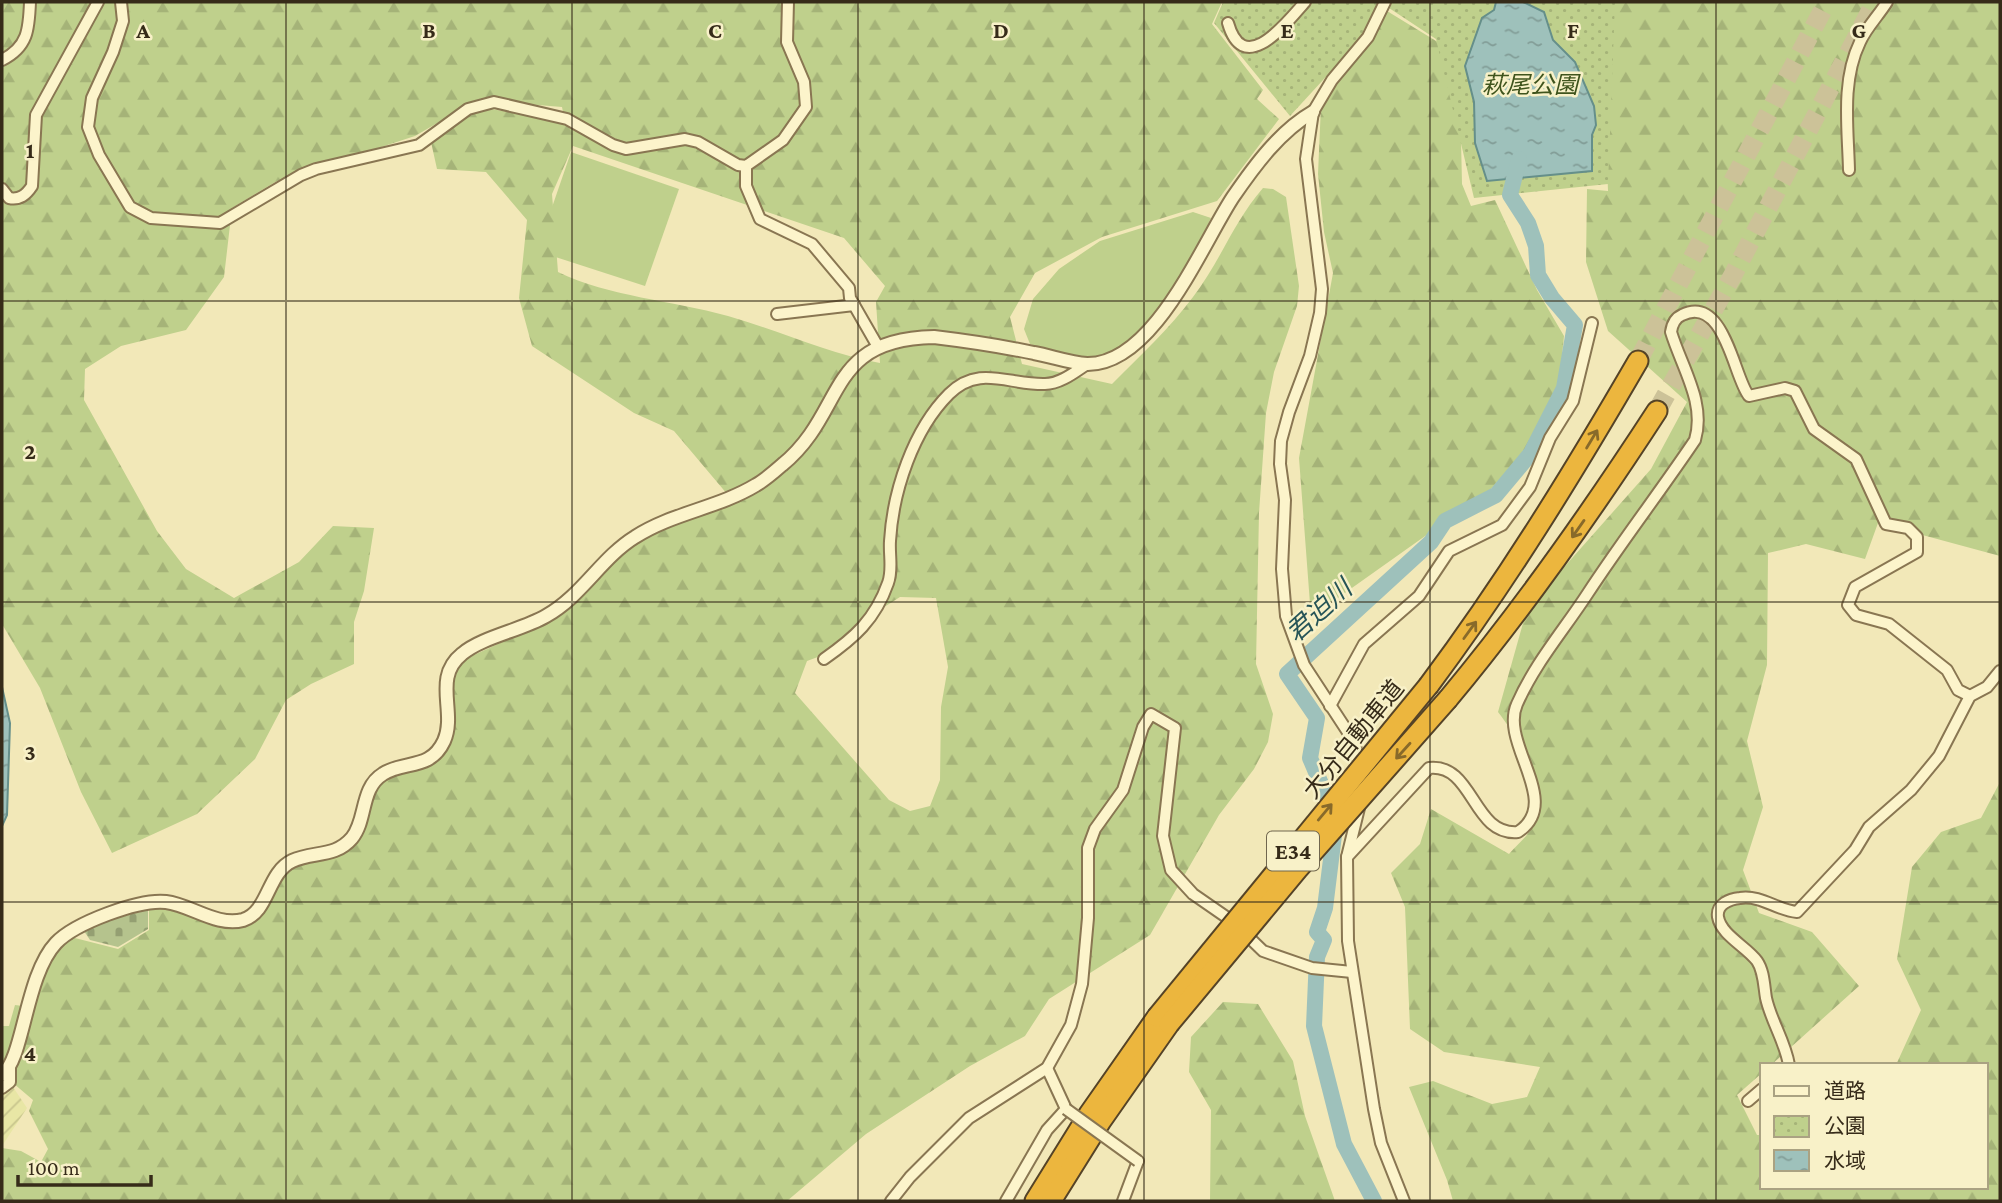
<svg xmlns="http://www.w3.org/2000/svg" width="2002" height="1203" font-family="'Crimson Pro','Noto Sans JP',serif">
	<defs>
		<pattern id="farmland-furrows" width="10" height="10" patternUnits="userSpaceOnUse" patternTransform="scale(1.75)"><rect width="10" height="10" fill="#e8e6a5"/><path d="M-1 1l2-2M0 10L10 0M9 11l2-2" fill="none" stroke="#c8c58d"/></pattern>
		<pattern id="forest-firs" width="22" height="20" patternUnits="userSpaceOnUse" patternTransform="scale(1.75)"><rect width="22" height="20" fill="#bfd08c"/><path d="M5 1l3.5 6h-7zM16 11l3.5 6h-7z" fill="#a5b378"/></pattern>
		<pattern id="cemetery-stones" width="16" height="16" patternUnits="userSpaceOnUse" patternTransform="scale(1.75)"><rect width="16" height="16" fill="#b5c38d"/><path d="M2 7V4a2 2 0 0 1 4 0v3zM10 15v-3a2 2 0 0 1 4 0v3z" fill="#949f72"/></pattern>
		<pattern id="park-dots" width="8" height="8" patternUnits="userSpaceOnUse" patternTransform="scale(1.75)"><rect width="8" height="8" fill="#bfd08c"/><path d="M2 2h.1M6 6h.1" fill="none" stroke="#a5b378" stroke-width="1.8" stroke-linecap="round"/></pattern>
		<pattern id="water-ripples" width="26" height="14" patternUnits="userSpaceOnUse" patternTransform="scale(1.75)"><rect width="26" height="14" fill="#9ec1bb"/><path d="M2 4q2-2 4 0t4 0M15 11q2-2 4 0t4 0" fill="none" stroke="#829d97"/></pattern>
	</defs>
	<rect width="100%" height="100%" fill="#f2e8b8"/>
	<!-- farmland -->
	<path fill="url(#farmland-furrows)" d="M11 1084 27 1108 2 1146V1090Z"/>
	<!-- grass -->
	<g fill="#bfd08c">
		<path d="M571 152 679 189 645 286 537 251Z"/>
		<path d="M1193 212 1211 218C1184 272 1153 355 1082 358 1067 359 1046 349 1030 344L1024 329 1033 299 1059 269 1100 241Z"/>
		<path d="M15 1005 23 1006 9 1055 2 1069V1026H9Z"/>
	</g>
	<!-- forest -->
	<g fill="url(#forest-firs)" fill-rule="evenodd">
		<path d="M2 2H1222L1212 24 1263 90 1257 99 1279 119 1217 201 1102 237 1035 273 1010 317 1022 364 1112 384C1140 356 1169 329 1193 297 1220 262 1234 221 1263 188L1273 189 1286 197 1299 286 1297 306 1274 372 1266 413 1259 513 1256 664 1273 714 1268 742 1254 769 1219 815 1150 935 1049 999 1025 1036 970 1066 866 1134 787 1201H2V1148L21 1151 41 1162 48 1149 29 1111 33 1100 13 1083C25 1033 30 972 71 937L118 949 149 930V910L166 906 240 928 260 914 279 879 299 864 341 853 359 839 375 790 392 774 449 744 454 736 448 689 463 660 550 620 634 543 674 522 733 501 674 431 634 413 532 346 519 298 527 220 486 172 437 169 431 142 464 116 491 109 565 122 562 107 477 100 415 136 277 181 232 208 224 277 186 330 121 346 85 369 84 400 157 531 186 569 234 598 299 562 333 526 374 528 364 591 354 622V664L311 684 286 700 255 759 197 814 112 853 81 792 40 688 2 624ZM573 146 844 238 885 286 876 302 880 363C829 354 778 330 728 316 671 300 610 297 558 272L552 194ZM900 597 936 598 948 667 941 707 940 780 930 806 910 811 889 800 795 693 807 661 834 651 854 626Z"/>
		<path d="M1568 2H2000V556L1878 523 1865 559 1806 544 1768 553 1767 665 1747 741 1763 807 1743 870 1759 913 1812 932 1859 986 1771 1065H1762V1073L1737 1095 1757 1135H1762V1187H1986V1065H1896L1921 1010 1897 959 1912 867 1941 832 1981 818 2000 782V1201H1453L1447 1180 1409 1087 1433 1081 1492 1104 1527 1097 1540 1067 1444 1052 1410 1029 1405 907 1391 873 1420 844 1431 809 1509 854C1516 846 1526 838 1531 829 1552 786 1522 744 1498 712L1527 609 1651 469 1687 402 1608 331 1586 262 1587 189 1608 191 1605 111Z"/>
		<path d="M1387 11 1441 44 1461 139 1462 184 1471 206 1495 200 1537 290 1564 336 1559 386 1524 452 1490 490 1311 617 1299 458 1333 273 1324 232 1318 174 1321 105 1366 46Z"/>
		<path d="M1223 1002 1258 1004 1293 1061 1305 1116 1335 1201H1210L1211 1110 1189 1072 1191 1037Z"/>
	</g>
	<!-- cemetery -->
	<path fill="url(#cemetery-stones)" d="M148 909V929L118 947 90 940 84 931 98 924Z"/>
	<!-- park -->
	<path fill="url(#park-dots)" d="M1223 2H1615L1608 184 1474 198 1436 39 1389 8 1290 116 1214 23Z"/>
	<!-- water -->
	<g fill="url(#water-ripples)" stroke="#658f8a" stroke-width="2">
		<path d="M1496 2H1523L1544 12 1553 40 1575 62 1594 106 1596 125 1592 135V171L1487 181 1475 143 1474 102 1465 66 1482 18 1494 10Z"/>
		<path d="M2 687 10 723 7 815 2 826Z"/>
	</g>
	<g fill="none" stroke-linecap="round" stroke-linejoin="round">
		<!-- river -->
		<path stroke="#9ec1bb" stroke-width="16" d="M1374 1201 1344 1144 1314 1026 1317 957 1324 940 1317 932 1325 908 1336 819 1310 758 1317 718 1287 674 1431 542 1445 521 1496 495 1531 453 1564 388 1575 325 1552 298 1538 275 1536 246 1528 223 1510 195 1519 159"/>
		<!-- motorway-tunnel -->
		<g stroke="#ccc298" stroke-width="19" stroke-dasharray="19 10" stroke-linecap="butt">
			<path d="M1638 361 1827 2"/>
			<path d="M1657 411 1733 275 1875 2"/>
		</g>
		<defs>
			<g id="minor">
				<path d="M121 2 123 21 113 52 92 98 88 127 99 155 130 207 151 218 220 223 301 175 316 169 419 145 468 109 494 102 567 119 613 145 626 149 685 139 698 142 738 165 746 166 783 140 806 107 804 82 787 42 788 2"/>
				<path d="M1228 23C1244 79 1287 22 1305 2"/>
				<path d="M2 60C28 47 29 29 30 2"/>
				<path d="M746 166V186L760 219 812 244 849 288 850 298 877 345"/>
				<path d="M1849 170C1848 128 1841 81 1860 42 1866 28 1879 15 1887 2"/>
				<path d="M2 189 9 198C20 200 26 195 32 186L36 115 98 2"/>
				<path d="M777 314 854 305"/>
				<path d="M824 659C854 638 875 620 888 583 893 570 889 555 890 541 893 491 913 430 949 394 979 364 1008 385 1045 384 1060 384 1075 372 1087 364"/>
				<path d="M1330 706 1364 644 1419 596 1449 551 1502 525 1530 487 1550 438 1573 401 1592 323"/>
				<path d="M1358 770 1355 743 1304 665 1286 616 1282 569 1285 500 1280 464 1281 441 1289 412 1310 356 1320 313 1322 289 1306 159 1313 112 1332 80 1368 37 1385 2"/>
				<path d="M1360 804 1347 857 1348 941 1374 1109 1381 1143 1404 1201"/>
				<path d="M1347 857 1429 768C1474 763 1472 836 1518 832 1564 802 1499 744 1517 704 1535 663 1564 630 1588 593 1622 541 1660 492 1695 440 1706 403 1682 368 1671 332 1672 325 1675 318 1682 315 1725 294 1734 379 1749 396L1785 388 1795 391 1814 429 1856 459 1886 524 1908 528 1917 537V552L1855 587 1848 605 1856 615 1889 624 1947 670 1958 690 1970 696"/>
				<path d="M1789 1065C1785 1041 1771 1021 1766 998 1764 986 1764 971 1757 961 1747 947 1721 935 1718 917 1716 904 1730 899 1740 898 1762 895 1776 910 1797 912L1855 850 1869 827 1911 790 1939 756 1970 696 1987 687 2000 671"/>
				<path d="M2 1088 10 1082V1068"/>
				<path d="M1748 1101 1762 1089"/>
				<path d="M891 1201 910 1177 969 1118 1047 1068 1071 1025 1082 984 1088 918V848L1095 829 1123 790 1143 727 1151 714 1175 728 1163 836 1171 870 1193 894 1232 921 1263 951 1312 968 1352 972"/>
				<path d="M1006 1201 1047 1130 1066 1109 1047 1068"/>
				<path d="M1123 1201 1138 1161"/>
			</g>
			<path id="tertiary" d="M2 1075C24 1059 25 976 56 943 75 923 139 899 166 902 191 905 217 927 243 920 269 912 267 873 292 861 313 851 335 858 352 838 367 820 360 788 383 774 404 760 430 771 444 741 457 712 432 678 462 654 482 637 522 630 546 616 582 596 601 558 635 537 672 513 718 508 756 485 765 480 774 472 782 465 847 412 824 339 934 337 967 341 1001 346 1034 353 1051 356 1070 363 1087 364 1154 365 1202 244 1233 197 1255 165 1280 131 1313 112"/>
			<g id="motorway">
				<path d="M1429 685C1506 582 1573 473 1638 361"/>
				<path d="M1448 699C1524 608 1592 511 1657 411"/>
				<path d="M1035 1201 1089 1114 1157 1017"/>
				<path d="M1051 1201 1101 1121 1169 1024"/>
			</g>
		</defs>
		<!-- minor casing -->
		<use href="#minor" stroke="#897652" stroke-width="14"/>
		<!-- tertiary casing -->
		<use href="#tertiary" stroke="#897652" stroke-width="16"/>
		<!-- motorway casing -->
		<use href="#motorway" stroke="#554327" stroke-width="23"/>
		<!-- minor -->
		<use href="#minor" stroke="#fcf4cb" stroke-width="10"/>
		<!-- tertiary -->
		<use href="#tertiary" stroke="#fcf4cb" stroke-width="12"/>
		<!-- motorway -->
		<use href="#motorway" stroke="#ecb63e" stroke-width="19"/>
		<defs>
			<path id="minor-bridge" d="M1066 1109 1138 1161"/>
			<g id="motorway-bridge">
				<path d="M1157 1017 1429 685"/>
				<path d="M1169 1024 1298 869 1448 699"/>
			</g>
		</defs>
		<!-- minor-bridge casing -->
		<use href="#minor-bridge" stroke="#897652" stroke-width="14" stroke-linecap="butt"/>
		<!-- motorway-bridge casing -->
		<use href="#motorway-bridge" stroke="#554327" stroke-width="23" stroke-linecap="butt"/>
		<!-- minor-bridge -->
		<use href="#minor-bridge" stroke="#fcf4cb" stroke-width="10"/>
		<!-- motorway-bridge -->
		<use href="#motorway-bridge" stroke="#ecb63e" stroke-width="19"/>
	</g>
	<!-- one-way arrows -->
	<defs><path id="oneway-shaft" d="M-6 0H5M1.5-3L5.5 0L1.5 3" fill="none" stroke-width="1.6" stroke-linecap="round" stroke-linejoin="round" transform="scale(1.75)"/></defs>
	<g stroke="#886a2a">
		<use href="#oneway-shaft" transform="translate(1592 439) rotate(-59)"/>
		<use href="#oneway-shaft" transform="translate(1578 529) rotate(125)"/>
		<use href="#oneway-shaft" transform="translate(1470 630) rotate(-54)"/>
		<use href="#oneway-shaft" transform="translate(1403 751) rotate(132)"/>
		<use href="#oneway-shaft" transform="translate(1325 812) rotate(-50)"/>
	</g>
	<!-- grid -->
	<path fill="none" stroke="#362b19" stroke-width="2" stroke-opacity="0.55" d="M286 2V1201M572 2V1201M858 2V1201M1144 2V1201M1430 2V1201M1716 2V1201M2 301H2000M2 602H2000M2 902H2000"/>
	<g text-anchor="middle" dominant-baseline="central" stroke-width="5" stroke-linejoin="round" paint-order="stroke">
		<!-- shield labels -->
		<rect fill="#f8f1c8" stroke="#70664e" stroke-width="2" x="1267" y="831.5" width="52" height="39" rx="5"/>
		<g font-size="23" font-weight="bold" fill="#362b19">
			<text x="1293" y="851">E34</text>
		</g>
		<!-- park labels -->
		<g font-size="24" font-style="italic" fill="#3f541d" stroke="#f8f1c8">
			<text x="1530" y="84">萩尾公園</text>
		</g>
		<!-- street labels -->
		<g font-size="24" fill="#362b19" stroke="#f8f1c8">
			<text transform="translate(1353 739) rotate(-51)">大分自動車道</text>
		</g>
		<!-- water labels -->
		<g font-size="26" font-style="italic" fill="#265457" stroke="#f8f1c8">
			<text transform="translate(1319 611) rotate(-42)">君迫川</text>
		</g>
	</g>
	<g font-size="23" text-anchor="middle" font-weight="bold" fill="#362b19" stroke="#f8f1c8" stroke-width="5" stroke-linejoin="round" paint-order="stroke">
		<text x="143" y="38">A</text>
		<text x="429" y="38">B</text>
		<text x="715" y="38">C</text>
		<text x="1001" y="38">D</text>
		<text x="1287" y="38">E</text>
		<text x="1573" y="38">F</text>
		<text x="1859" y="38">G</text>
		<text x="30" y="158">1</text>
		<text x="30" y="459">2</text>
		<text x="30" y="760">3</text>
		<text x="30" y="1061">4</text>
	</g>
	<!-- border -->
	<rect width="2002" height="1203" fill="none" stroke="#362b19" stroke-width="7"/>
	<!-- legend -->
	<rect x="1760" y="1063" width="228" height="126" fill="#f8f1c8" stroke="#aaa282" stroke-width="2"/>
	<rect x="1774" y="1086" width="35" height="10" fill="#fcf4cb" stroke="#aaa282" stroke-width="2"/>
	<text x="1824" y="1098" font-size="21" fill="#362b19">道路</text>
	<rect x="1774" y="1116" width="35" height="21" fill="url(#park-dots)" stroke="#aaa282" stroke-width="2"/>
	<text x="1824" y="1133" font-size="21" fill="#362b19">公園</text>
	<rect x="1774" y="1150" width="35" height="21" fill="url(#water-ripples)" stroke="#aaa282" stroke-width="2"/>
	<text x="1824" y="1168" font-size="21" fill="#362b19">水域</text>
	<!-- scale -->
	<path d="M18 1175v10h133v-10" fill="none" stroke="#362b19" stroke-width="3.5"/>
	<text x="28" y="1175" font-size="21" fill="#362b19" stroke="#f8f1c8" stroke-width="5" paint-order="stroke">100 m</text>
</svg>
